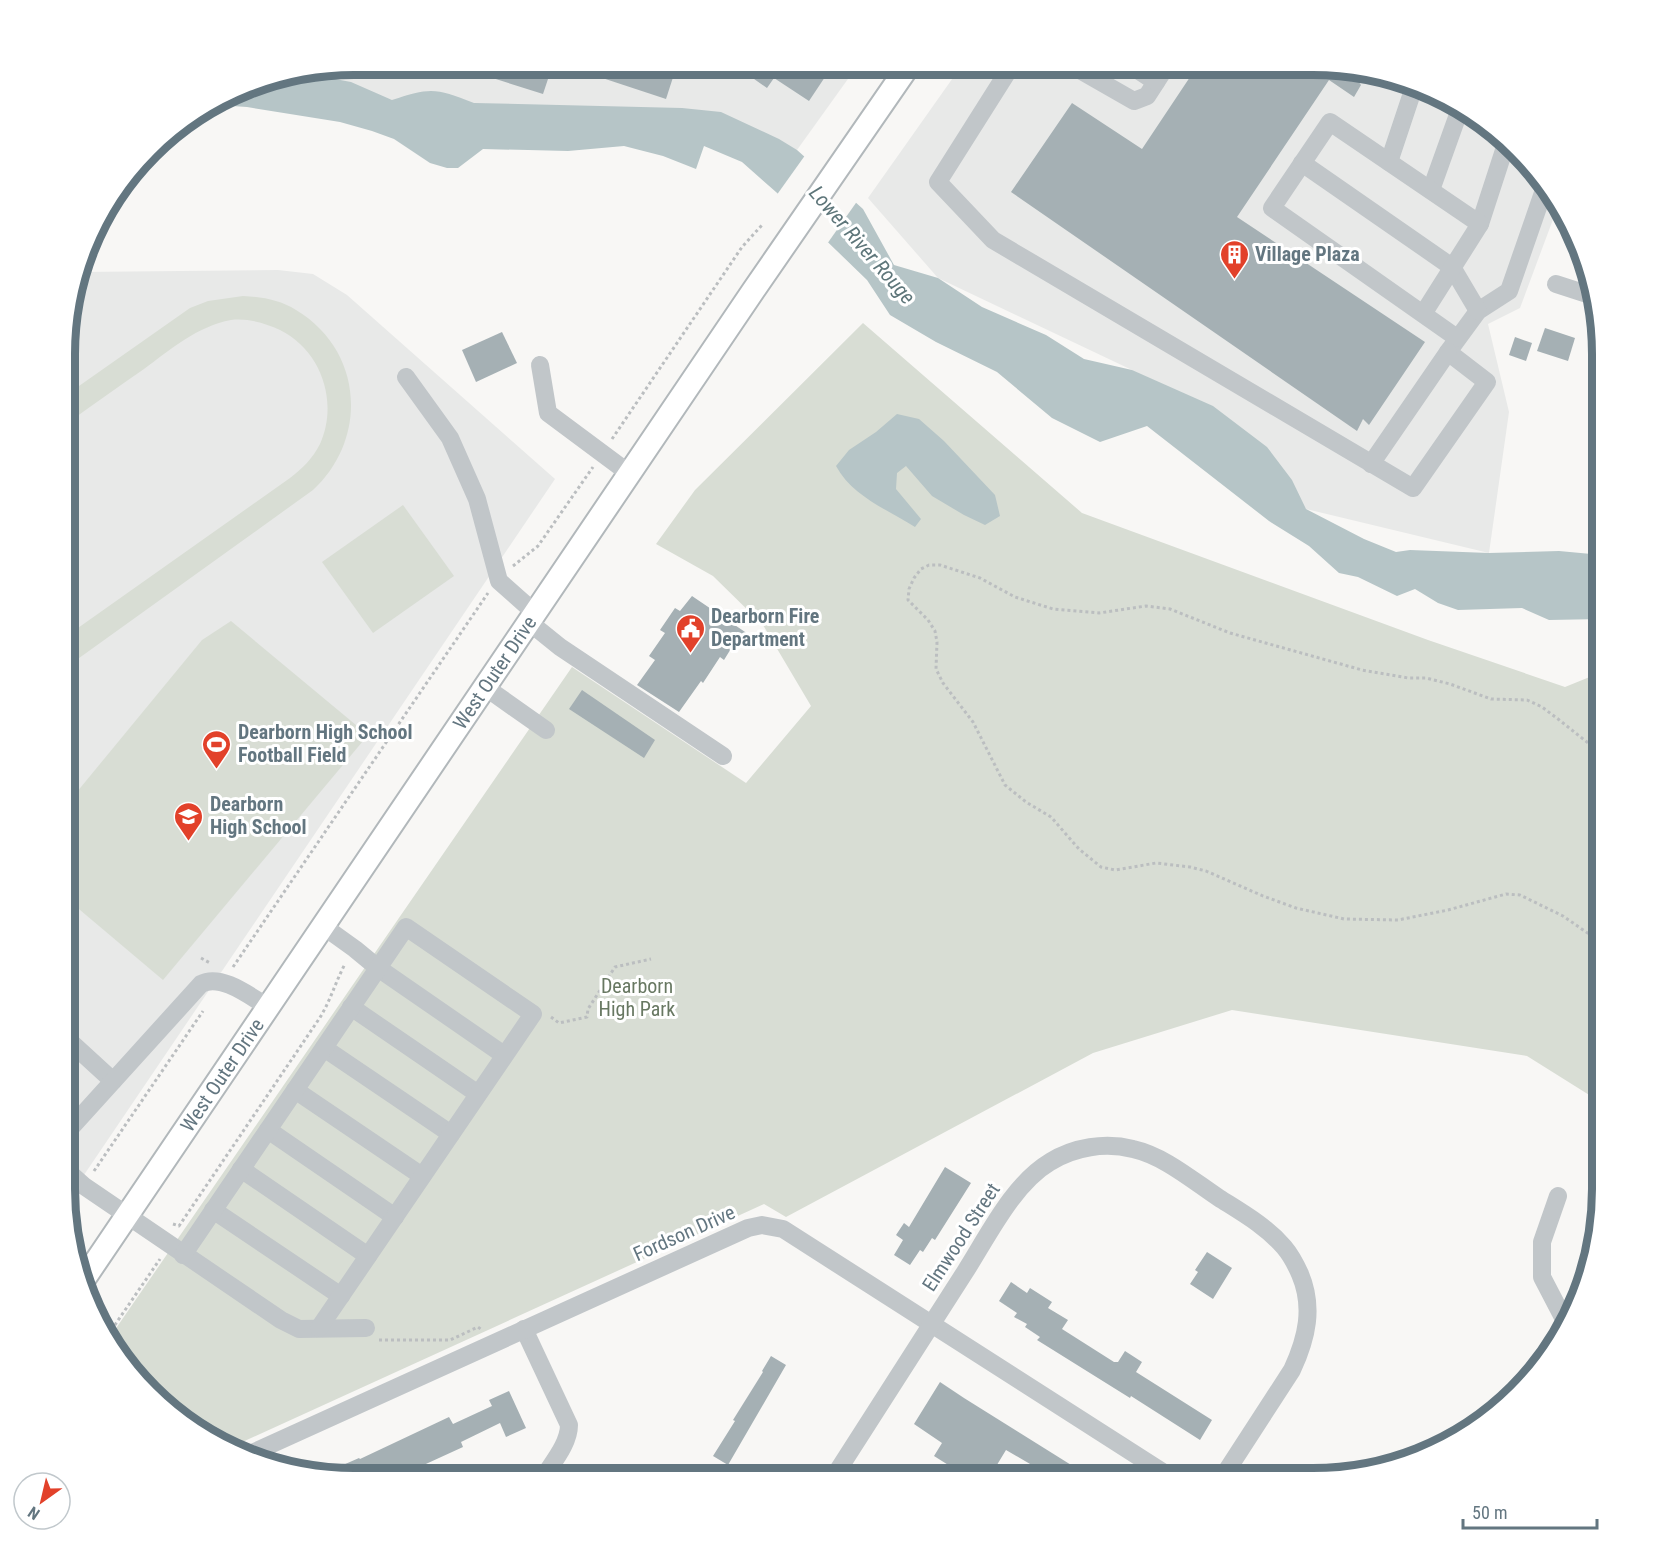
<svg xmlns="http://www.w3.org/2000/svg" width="1667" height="1543" font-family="'Roboto Condensed',sans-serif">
	<rect width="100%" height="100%" fill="#f8f7f5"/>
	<!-- built -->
	<g fill="#e8e9e8">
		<path d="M354 65H858L797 150 392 100 270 78Z"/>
		<path d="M962 65H1333L1442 94 1531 163 1558 206 1520 308 1488 324 1509 412 1489 553 1306 509 1132 370 938 278 868 198Z"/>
		<path d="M278 270 313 274 347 295 555 479 65 1203 70 298 80 272Z"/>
	</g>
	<!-- green -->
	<g fill="#d8ddd4">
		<path d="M243 296C262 297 280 300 296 310 363 350 369 438 313 490L68 666V635L290 478C302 469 313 458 320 444 339 402 321 350 280 330 265 323 248 318 231 320 198 326 171 349 144 369 119 386 94 404 69 422V393L190 308 208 301Z"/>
		<path d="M863 323 1082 513 1428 640 1565 687 1602 672V1103L1527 1056 1232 1010 1093 1053 786 1217 764 1204 227 1449 136 1380 110 1337 572 667 746 783 811 706 763 625 713 576 656 544 695 490Z"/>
		<path d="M403 505 454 576 373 633 322 562Z"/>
		<path d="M231 621 368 735 163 980 67 899V804L202 640Z"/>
	</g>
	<!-- water -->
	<g fill="#b6c5c7">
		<path d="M303 73 351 82 392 100C431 87 436 88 474 103L682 108 721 112 779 139 797 150 863 209 894 265 938 278 982 307 1046 335 1084 359 1132 370 1213 406 1267 447 1292 480 1306 509 1364 539 1396 552 1410 550 1489 553 1559 551 1602 555V619L1549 620 1522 608 1458 610 1438 603 1415 589 1397 596 1358 577 1339 573 1309 546 1269 521 1147 426 1100 442 1052 418 997 372 936 342 890 315 867 280 776 192 742 162 704 146 696 169 663 156 624 146 568 151 483 149 458 168H447L430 163 394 139 372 131 340 122 247 107 217 105 260 80Z"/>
		<path d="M897 414 919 419 944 441 995 495 1000 516 985 525 964 515 932 496 906 466 897 473 896 489 921 519 915 527C888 510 852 496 836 466L849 450 876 432Z"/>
	</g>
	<!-- pier -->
	<path fill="#f8f7f5" d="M806 154 858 200 827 244 776 196Z"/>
	<!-- building -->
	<g fill="#a5b0b4">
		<path d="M462 65H524L527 73 532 76 541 78 549 76 543 94 461 68Z"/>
		<path d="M569 65H677L666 99 569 67Z"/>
		<path d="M753 65H833L809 101 774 78 767 88 747 74Z"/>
		<path d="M1198 65H1333L1363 73 1358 81 1361 85 1354 97 1329 80 1237 217 1425 342 1369 425 1363 419 1357 431 1011 192 1072 103 1142 149Z"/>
		<path d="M1545 328 1575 338 1568 361 1537 351Z"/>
		<path d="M502 332 517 363 476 382 462 350Z"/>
		<path d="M1515 337 1532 343 1526 361 1509 355Z"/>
		<path d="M692 596 748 634 737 650 732 647 724 660 720 657 703 683 701 681 679 712 637 685 655 660 649 656 665 633 660 630 675 608 680 611Z"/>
		<path d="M582 690 655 740 644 758 569 709Z"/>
		<path d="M945 1167 971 1183 935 1240 932 1238 923 1252 920 1250 910 1265 894 1255 903 1240 896 1235 904 1223 909 1227Z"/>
		<path d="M1207 1252 1232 1268 1213 1299 1190 1284 1198 1272 1195 1270Z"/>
		<path d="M1011 1282 1027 1293 1030 1288 1052 1302 1048 1308 1068 1320 1062 1329 1114 1362H1118L1125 1351 1142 1362 1136 1372 1212 1420 1200 1440 1131 1396 1130 1398 1037 1340 1040 1337 1025 1327 1027 1324 1014 1317 1017 1313 999 1301Z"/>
		<path d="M771 1356 786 1365 728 1465 713 1456 735 1421 733 1420 763 1372 762 1371Z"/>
		<path d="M940 1382 964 1398 1092 1478H1054L1006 1450 989 1478H969L934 1456 942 1443 914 1424Z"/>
		<path d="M509 1391 526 1428 506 1437 500 1423 461 1442 463 1447 404 1474 406 1478H381L379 1473 368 1478H353L327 1472 359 1458 360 1459 449 1417 453 1424 492 1406 489 1400Z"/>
	</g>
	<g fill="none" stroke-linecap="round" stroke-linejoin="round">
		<defs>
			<g id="major">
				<path id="s1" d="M82 1282 753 291 909 65"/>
			</g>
		</defs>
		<!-- major casing -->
		<use href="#major" stroke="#b2b8bb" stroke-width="26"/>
		<!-- path -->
		<g stroke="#bbbec0" stroke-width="3" stroke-dasharray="3 3" stroke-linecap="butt">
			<path d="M612 439 742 247 762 225"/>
			<path d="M513 566 538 546 593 467"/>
			<path d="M1602 754 1558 719 1542 707 1527 700 1491 699 1450 684 1426 678H1408L1362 670 1230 633 1170 609 1146 606 1099 613 1053 609 1015 597 980 578 940 565H929L921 569 914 578 909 589 908 600 928 620 935 631 937 642 936 669 943 683 973 722 1005 785 1026 802 1051 817 1079 849 1101 867 1115 870 1156 863 1190 867 1206 871 1263 896 1296 908 1344 919 1398 920 1448 910 1506 894 1520 895 1563 916 1602 943"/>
			<path d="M201 958 210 963"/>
			<path d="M233 967 488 593"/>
			<path d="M551 1017 559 1023 587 1017 588 1009 615 967 651 959"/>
			<path d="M94 1171 203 1011"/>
			<path d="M66 1212 74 1201"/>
			<path d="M173 1224 179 1226 319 1019C330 1002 335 983 345 964"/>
			<path d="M108 1335 160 1259"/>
			<path d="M379 1340H450L478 1327 482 1330"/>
		</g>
		<!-- minor -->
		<g stroke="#c1c6c9" stroke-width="18">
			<path d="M535 65 543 67 544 65"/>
			<path d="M1012 65 938 182 993 240 1413 488 1487 382 1448 352 1478 311 1509 291 1545 187"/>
			<path d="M1071 65 1134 101 1147 96 1167 65"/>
			<path d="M1130 65 1156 82"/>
			<path d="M1389 162 1414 87"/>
			<path d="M1302 163 1452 267 1478 311"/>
			<path d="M1431 190 1460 109"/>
			<path d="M1480 224 1506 144"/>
			<path d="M1556 284 1593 296"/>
			<path d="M1423 314 1480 224 1330 122 1272 208 1457 338"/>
			<path d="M540 365 548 413 630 474"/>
			<path d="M406 377 450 438 477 499 499 581 535 613"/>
			<path d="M1371 464 1448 352"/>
			<path d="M529 622 560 647 723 756"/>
			<path d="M485 687 546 730"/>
			<path d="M323 926 355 949 378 968 504 1055"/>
			<path d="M351 1007 478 1094"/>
			<path d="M66 1038 113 1081"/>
			<path d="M324 1048 451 1134"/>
			<path d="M295 1090 422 1176"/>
			<path d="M268 1130 395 1217"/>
			<path d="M66 1133 201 984C221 973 251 997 268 1007"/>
			<path d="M65 1169 84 1186 281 1320 299 1329 366 1328"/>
			<path d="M241 1169 368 1256"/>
			<path d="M1558 1196 1542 1242V1277L1567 1325"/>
			<path d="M213 1210 341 1296"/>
			<path d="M183 1255 406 927 533 1014 319 1328"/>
			<path d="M524 1329 569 1425C569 1444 552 1463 543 1478"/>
			<path d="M250 1454 748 1228 762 1225 783 1229 1172 1478"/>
			<path d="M833 1478C877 1409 921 1340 965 1272 988 1236 1013 1184 1050 1162 1074 1147 1105 1142 1133 1149 1164 1156 1192 1180 1219 1198 1241 1212 1266 1226 1284 1247 1290 1254 1296 1265 1300 1274 1314 1307 1307 1338 1292 1370L1222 1478"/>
		</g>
		<!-- major -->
		<use href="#major" stroke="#fff" stroke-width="22"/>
	</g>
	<!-- icons -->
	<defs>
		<symbol id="building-pin" viewBox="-11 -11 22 30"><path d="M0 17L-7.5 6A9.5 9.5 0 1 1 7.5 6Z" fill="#e2412a" stroke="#fff"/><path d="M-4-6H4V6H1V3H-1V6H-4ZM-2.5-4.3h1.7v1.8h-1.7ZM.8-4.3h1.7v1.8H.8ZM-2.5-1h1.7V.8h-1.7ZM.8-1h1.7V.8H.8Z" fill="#fff"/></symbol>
		<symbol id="civic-pin" viewBox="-11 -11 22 30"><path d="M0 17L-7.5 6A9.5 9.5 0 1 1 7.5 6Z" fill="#e2412a" stroke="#fff"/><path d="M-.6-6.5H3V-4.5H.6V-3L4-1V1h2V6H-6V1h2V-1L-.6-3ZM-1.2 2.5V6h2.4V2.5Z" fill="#fff"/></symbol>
		<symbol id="stadium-pin" viewBox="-11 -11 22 30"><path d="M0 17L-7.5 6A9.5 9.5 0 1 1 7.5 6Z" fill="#e2412a" stroke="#fff"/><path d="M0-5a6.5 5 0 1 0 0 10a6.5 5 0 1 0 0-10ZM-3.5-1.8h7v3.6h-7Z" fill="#fff"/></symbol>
		<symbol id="school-pin" viewBox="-11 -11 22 30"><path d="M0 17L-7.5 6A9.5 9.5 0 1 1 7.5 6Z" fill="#e2412a" stroke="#fff"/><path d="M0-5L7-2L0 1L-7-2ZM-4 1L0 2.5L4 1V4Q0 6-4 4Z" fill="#fff"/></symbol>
	</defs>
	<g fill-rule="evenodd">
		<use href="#building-pin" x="1218" y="238" width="33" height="45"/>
		<use href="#civic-pin" x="674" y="612" width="33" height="45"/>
		<use href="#stadium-pin" x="200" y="728" width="33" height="45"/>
		<use href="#school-pin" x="172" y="800" width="33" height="45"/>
	</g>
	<g text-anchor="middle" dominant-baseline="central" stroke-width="6" stroke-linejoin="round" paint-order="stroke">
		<!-- poi labels -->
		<g font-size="20" font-weight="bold" fill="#637680" stroke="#fff" text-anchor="start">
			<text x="1255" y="254">Village Plaza</text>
			<text x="711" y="616">Dearborn Fire<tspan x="711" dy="23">Department</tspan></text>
			<text x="238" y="732">Dearborn High School<tspan x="238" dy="23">Football Field</tspan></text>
			<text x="210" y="804">Dearborn<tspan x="210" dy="23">High School</tspan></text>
		</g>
		<!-- street labels -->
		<g font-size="20" fill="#637680" stroke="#fff">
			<text stroke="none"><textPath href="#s1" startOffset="736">West Outer Drive</textPath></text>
			<text stroke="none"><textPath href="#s1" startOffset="250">West Outer Drive</textPath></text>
			<text transform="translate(684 1233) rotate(-24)">Fordson Drive</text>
			<text transform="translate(961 1237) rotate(-57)">Elmwood Street</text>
		</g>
		<!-- park labels -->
		<g font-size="20" fill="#687862" stroke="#fff">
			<text x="637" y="986">Dearborn<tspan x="637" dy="23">High Park</tspan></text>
		</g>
		<!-- water labels -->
		<g font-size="21" font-style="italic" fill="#5e767a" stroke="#fff">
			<text transform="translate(862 245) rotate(49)">Lower River Rouge</text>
		</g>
	</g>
	<!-- crop -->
	<path d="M0 0H1667V1543H0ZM354 75H1313A279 279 0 0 1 1592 354V1189A279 279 0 0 1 1313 1468H354A279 279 0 0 1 75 1189V354A279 279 0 0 1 354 75Z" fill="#fff" fill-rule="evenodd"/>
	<path fill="none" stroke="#637680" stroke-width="8" d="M354 75H1313A279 279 0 0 1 1592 354V1189A279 279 0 0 1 1313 1468H354A279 279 0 0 1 75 1189V354A279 279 0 0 1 354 75Z"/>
	<!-- north arrow -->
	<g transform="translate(42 1501) rotate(214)"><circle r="28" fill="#ffffff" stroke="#c1c8cc" stroke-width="1.5"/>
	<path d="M0-4.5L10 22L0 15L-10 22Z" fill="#e2412a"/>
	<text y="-9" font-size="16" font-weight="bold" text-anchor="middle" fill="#637680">N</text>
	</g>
	<!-- scale -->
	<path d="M1463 1519v9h134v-9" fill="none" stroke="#637680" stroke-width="3"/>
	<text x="1472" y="1519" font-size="18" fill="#637680" stroke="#ffffff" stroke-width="4.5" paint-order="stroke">50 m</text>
</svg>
